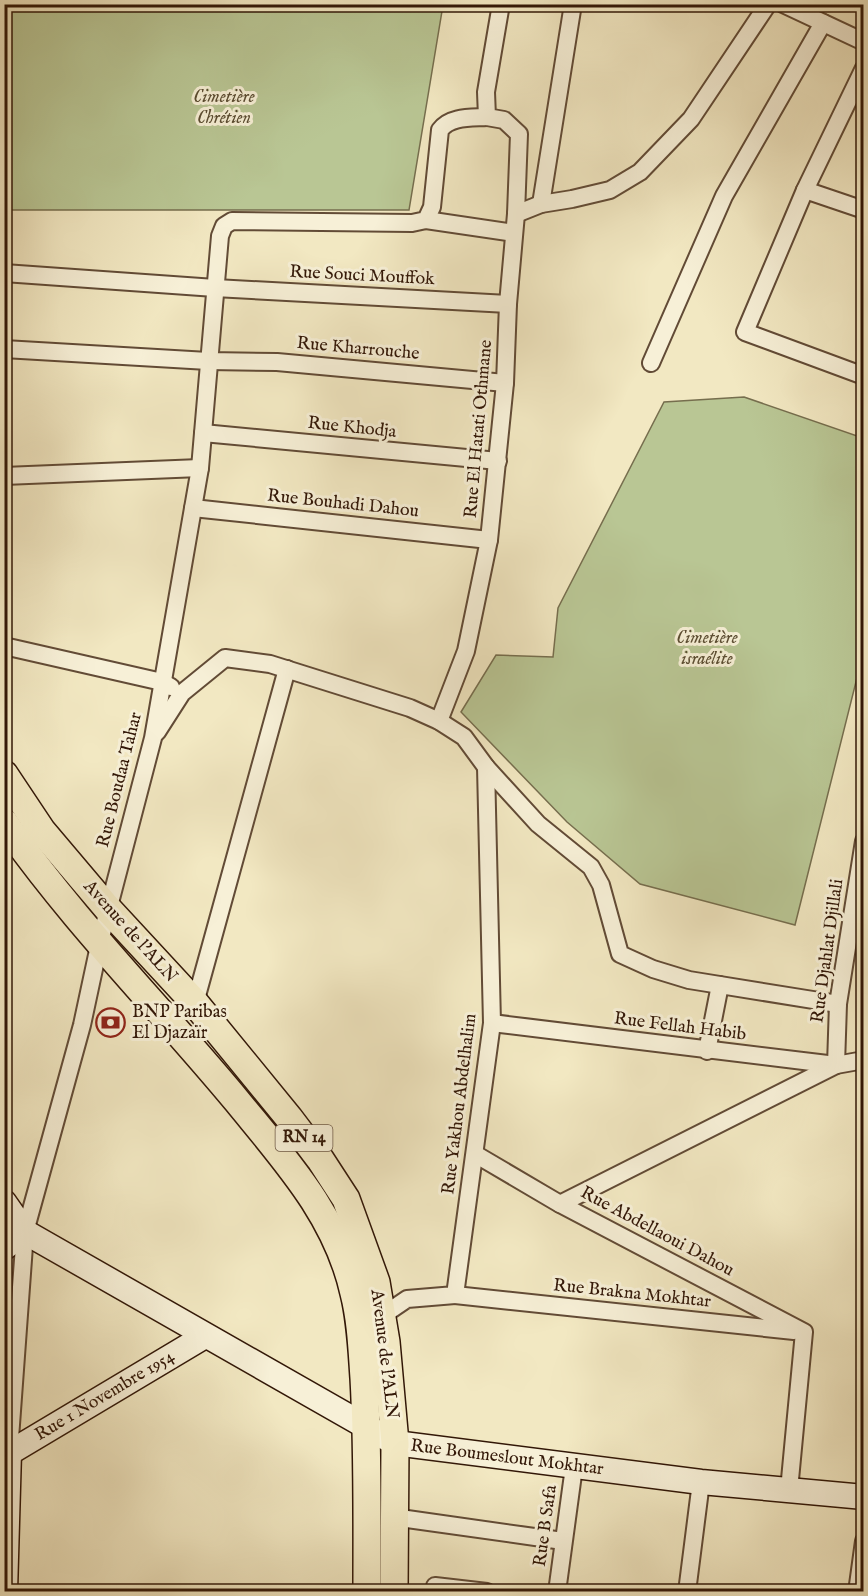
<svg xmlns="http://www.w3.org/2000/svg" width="868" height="1596" font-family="'IM FELL English',serif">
	<rect width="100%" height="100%" fill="#f2e8c2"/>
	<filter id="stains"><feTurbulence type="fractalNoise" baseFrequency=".00333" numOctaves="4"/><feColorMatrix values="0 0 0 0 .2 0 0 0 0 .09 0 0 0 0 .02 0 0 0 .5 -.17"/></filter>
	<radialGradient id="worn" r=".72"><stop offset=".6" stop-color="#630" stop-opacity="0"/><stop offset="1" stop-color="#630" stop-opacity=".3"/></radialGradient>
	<!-- green -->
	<g fill="#b9c694" stroke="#766e4e" stroke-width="1.5">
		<path d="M8 5H443L409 210H5L4 10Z"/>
		<path d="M744 397 863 438V654L795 925 640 884 567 822 461 712 496 655 553 657 558 608 664 402Z"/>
	</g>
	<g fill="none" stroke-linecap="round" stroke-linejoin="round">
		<defs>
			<g id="street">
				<path d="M783 4 864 42"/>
				<path d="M864 68 805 190 745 332 864 376"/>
				<path d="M805 190 864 210"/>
				<path d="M541 204 573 4"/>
				<path d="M516 214 541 204 572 199 610 190 640 172 691 119 768 4"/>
				<path d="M426 220 514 233"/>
				<path d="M4 273 215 288 508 304"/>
				<path d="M4 349 208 361 277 362 505 383"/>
				<path d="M651 363 724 196 823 23"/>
				<path d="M203 433 498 461"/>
				<path d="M4 476 200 468"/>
				<path d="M193 508 489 540"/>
				<path d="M4 646 162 682 171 687"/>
				<path d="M439 721 466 651 489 540 505 383 508 304 516 214 519 134 504 120 487 117 486 92 501 4"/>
				<path d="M157 732 182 693 225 658 270 664 410 708 439 721 464 737 486 767 538 824 591 867 601 885 620 954 653 969 689 980 838 1004"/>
				<path d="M195 1003 287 669"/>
				<path d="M492 1023 836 1065 864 1060"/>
				<path d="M707 1051 720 985"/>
				<path d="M836 1065 838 1004 864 841"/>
				<path d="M475 1154 560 1204"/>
				<path d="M455 1295 794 1331"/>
				<path d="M382 1316 407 1299 455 1295 492 1023 486 767"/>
				<path d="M9 1452 25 1232 82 1025 100 941 153 738 200 468 220 236 224 226 232 221 412 223 426 220 432 207 440 130C450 116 471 118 487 117"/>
				<path d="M789 1490 804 1332 560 1204 836 1065"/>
				<path d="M393 1517 563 1541"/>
				<path d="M435 1592V1586L487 1592"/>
				<path d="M557 1592 574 1467"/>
				<path d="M687 1592 701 1482"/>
				<path d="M857 1592 864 1541"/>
			</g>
			<g id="secondary">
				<path d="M4 1202 25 1232 395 1443 701 1482 864 1497"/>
				<path d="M4 1248 25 1232"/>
				<path d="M4 1456 205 1336"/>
				<path d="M5 1592 9 1452"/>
			</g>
			<g id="primary">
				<path d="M4 774 42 831 108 909 195 1003 289 1118 320 1159 346 1199 376 1282 386 1342 395 1443 394 1592"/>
				<path d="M4 822C73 921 160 1008 237 1101 285 1160 337 1216 354 1293 361 1320 362 1350 364 1378 368 1449 367 1520 367 1592"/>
			</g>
		</defs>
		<!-- street casing -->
		<use href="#street" stroke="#624b36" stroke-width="20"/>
		<!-- secondary casing -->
		<use href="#secondary" stroke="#321707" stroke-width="27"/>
		<!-- primary casing -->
		<use href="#primary" stroke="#321707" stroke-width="30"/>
		<!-- street -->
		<use href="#street" stroke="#f7f0d7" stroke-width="16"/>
		<!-- secondary -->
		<use href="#secondary" stroke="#f7f0d7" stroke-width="24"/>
		<!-- primary -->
		<use href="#primary" stroke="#f2e8c2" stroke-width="27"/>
	</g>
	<!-- icons -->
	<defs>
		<symbol id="bank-ring" viewBox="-11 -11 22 22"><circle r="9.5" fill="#f7f0d7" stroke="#8f2418" stroke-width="1.5"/><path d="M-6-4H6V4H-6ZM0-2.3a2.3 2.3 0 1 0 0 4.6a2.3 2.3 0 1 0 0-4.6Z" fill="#8f2418"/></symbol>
	</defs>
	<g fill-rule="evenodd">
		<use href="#bank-ring" x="94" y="1006" width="33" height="33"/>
	</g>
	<g text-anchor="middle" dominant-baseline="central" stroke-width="6" stroke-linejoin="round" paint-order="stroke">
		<!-- shield labels -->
		<rect fill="#f7f0d7" stroke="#6d5845" stroke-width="1.5" x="275.5" y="1125" width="57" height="26" rx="4.5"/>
		<g font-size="16" font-weight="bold" fill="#321707">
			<text x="304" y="1138">RN 14</text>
		</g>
		<!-- park labels -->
		<g font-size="18" font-style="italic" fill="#5a4c31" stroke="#f7f0d7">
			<text x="224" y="97">Cimetière<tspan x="224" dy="21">Chrétien</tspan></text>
			<text x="707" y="638">Cimetière<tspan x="707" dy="21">israélite</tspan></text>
		</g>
		<!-- street labels -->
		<g font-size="18" fill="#321707" stroke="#f7f0d7">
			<text transform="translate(362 276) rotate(3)">Rue Souci Mouffok</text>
			<text transform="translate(358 349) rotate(5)">Rue Kharrouche</text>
			<text transform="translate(352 428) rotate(6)">Rue Khodja</text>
			<text transform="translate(479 429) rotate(-85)">Rue El Hatati Othmane</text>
			<text transform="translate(343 504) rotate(6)">Rue Bouhadi Dahou</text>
			<text transform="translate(120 780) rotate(-76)">Rue Boudaa Tahar</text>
			<text transform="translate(130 932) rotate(48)">Avenue de l'ALN</text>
			<text transform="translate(828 951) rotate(-82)">Rue Djahlat Djillali</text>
			<text transform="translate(680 1027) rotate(7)">Rue Fellah Habib</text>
			<text transform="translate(460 1104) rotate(-83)">Rue Yakhou Abdelhalim</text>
			<text transform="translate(657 1232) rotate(28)">Rue Abdellaoui Dahou</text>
			<text transform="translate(632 1294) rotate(6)">Rue Brakna Mokhtar</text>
			<text transform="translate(384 1354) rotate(83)">Avenue de l'ALN</text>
			<text transform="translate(105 1396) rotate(-31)">Rue 1 Novembre 1954</text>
			<text transform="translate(507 1458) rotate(7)">Rue Boumeslout Mokhtar</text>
			<text transform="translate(546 1526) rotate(-82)">Rue B Safa</text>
		</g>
		<!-- poi labels -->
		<g font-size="18" fill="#321707" stroke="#f7f0d7" text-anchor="start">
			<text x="132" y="1012">BNP Paribas<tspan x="132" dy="21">El Djazaïr</tspan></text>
		</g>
	</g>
	<!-- margin -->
	<rect width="868" height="1596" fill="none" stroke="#f2e8c2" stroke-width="24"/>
	<rect x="6" y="6" width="856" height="1584" fill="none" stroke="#321707" stroke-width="3"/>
	<rect x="12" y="12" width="844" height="1572" fill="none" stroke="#321707" stroke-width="1.5"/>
	<rect width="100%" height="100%" filter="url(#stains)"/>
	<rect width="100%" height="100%" fill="url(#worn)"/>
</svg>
